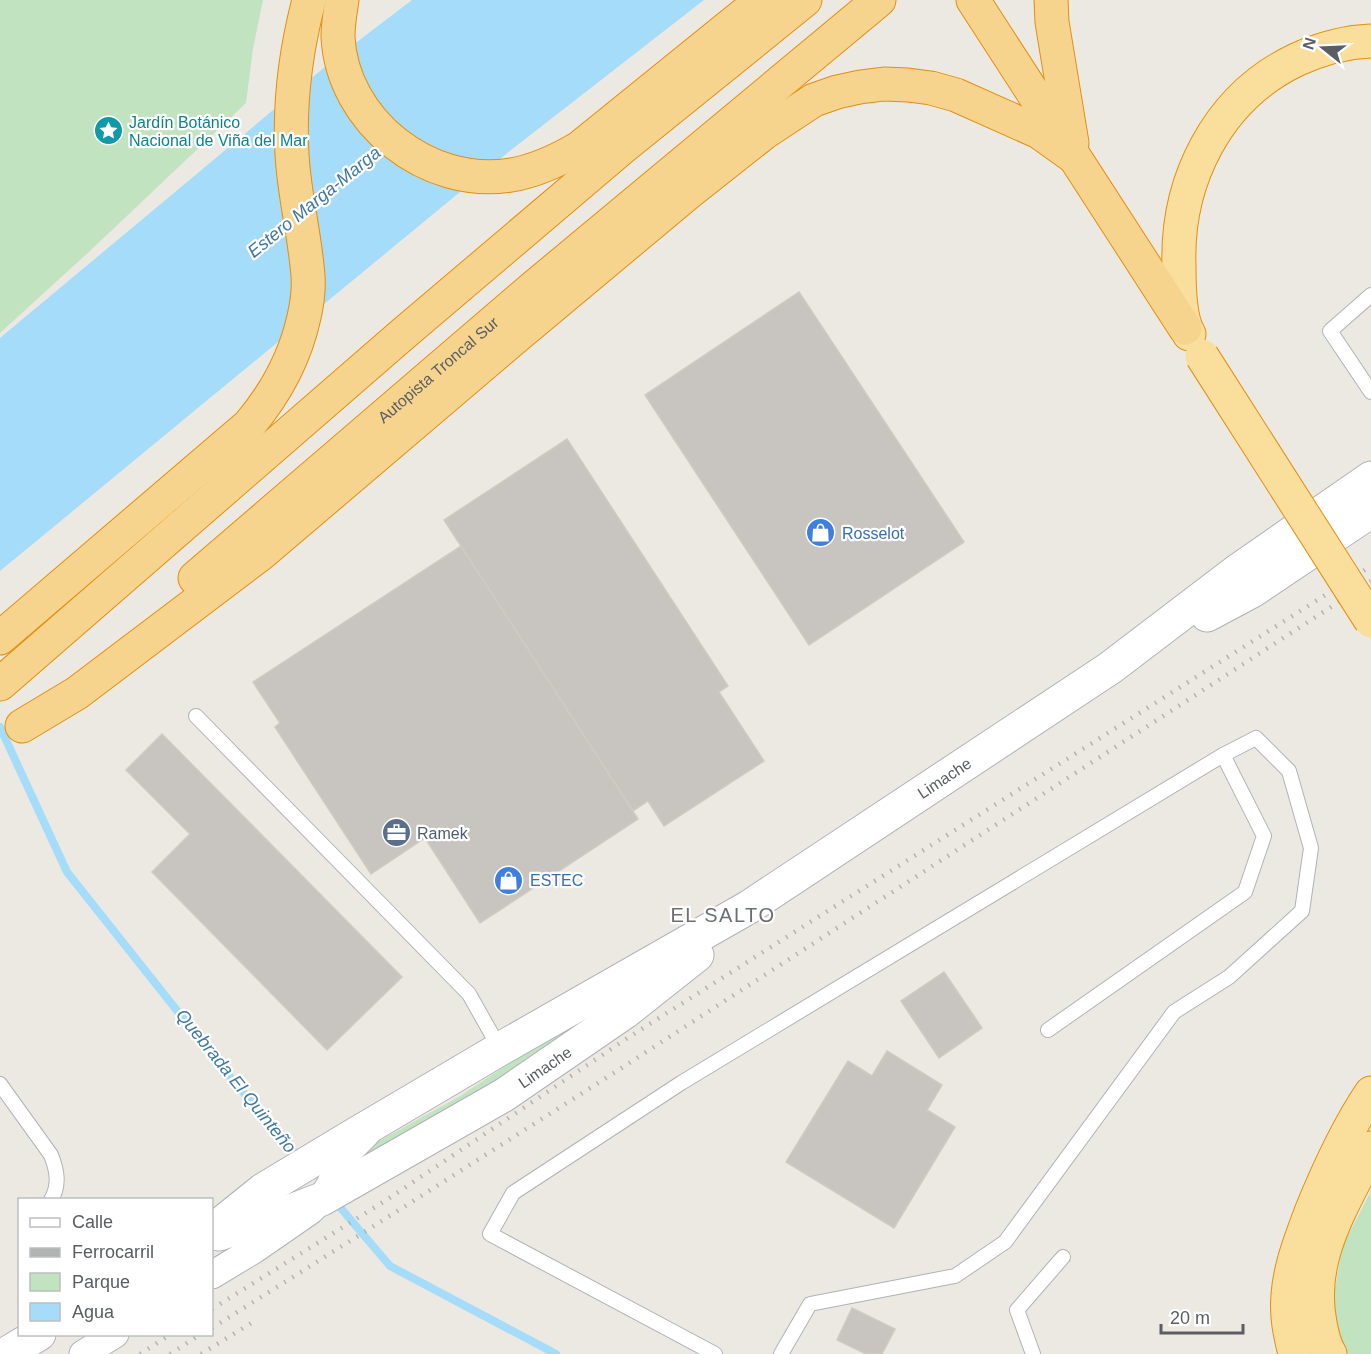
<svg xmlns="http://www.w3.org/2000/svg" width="1371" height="1354" font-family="Arial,sans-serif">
	<rect width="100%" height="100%" fill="#ece9e2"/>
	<!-- green -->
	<g fill="#c2e3bf">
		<path d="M0 0H263L253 49 246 103 91 250 0 333Z"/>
		<path d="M652 969 543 1056 363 1158 372 1145 460 1096Z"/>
		<path d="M1371 1191V1354H1348L1338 1338 1332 1307 1342 1247Z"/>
	</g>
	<!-- water -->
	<path fill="#a4dcfa" d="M412 0H704L511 150 0 571V338L332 61Z"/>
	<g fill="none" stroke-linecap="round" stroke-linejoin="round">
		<!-- stream -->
		<g stroke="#a4dcfa" stroke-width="8">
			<path d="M0 727 67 872 225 1071 300 1159"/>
			<path d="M333 1199 390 1266 556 1354"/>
		</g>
	</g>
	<!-- building -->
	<g fill="#c8c4bf" stroke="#d1cac1" stroke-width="1.5">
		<path d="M799 292 964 542 809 645 645 395Z"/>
		<path d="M567 439 728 686 719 692 764 761 664 826 648 801 633 811 444 520Z"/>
		<path d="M461 546 638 819 480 923 425 838 371 874 275 727 280 723 253 682Z"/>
		<path d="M162 734 402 977 327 1050 152 872 190 834 126 770Z"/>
		<path d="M944 972 982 1028 939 1058 901 1001Z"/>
		<path d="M887 1051 942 1085 927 1110 955 1127 894 1228 786 1162 848 1061 872 1076Z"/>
		<path d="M852 1308 895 1329 882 1354H866L837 1340Z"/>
	</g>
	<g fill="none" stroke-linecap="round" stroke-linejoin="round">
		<defs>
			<g id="service">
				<path d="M1371 295 1330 331 1371 392"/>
				<path d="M196 716 469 994 500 1049"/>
				<path d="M0 1084 51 1155C57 1170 60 1185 51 1200"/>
				<path d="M715 1354 490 1234 513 1193 681 1083 1223 755 1264 836 1245 892 1048 1030"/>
				<path d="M781 1354 810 1304 955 1276 1005 1242 1174 1012 1229 977 1302 911 1311 848 1289 771 1256 738 1223 755"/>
				<path d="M1033 1354 1017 1310 1063 1257"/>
			</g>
			<g id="minor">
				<path d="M212 1275 255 1249 310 1211 322 1199 348 1152 367 1133"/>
				<path d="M83 1354 115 1334"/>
			</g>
			<g id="secondary">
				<path d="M1207 615 1252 591 1371 511"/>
				<path id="s1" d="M212 1231 263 1190 351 1137 500 1049 749 907 1110 668 1240 569 1371 478"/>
				<path id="s2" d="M219 1234 291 1211 322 1199 504 1095 625 1012 697 955"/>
				<path d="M6 1354 39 1334"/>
			</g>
			<g id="trunk">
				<path d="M1189 334C1179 318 1179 285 1179 266 1176 181 1217 98 1296 60 1320 49 1345 42 1371 41"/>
				<path d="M1295 1354C1290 1334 1286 1316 1288 1295 1290 1266 1301 1239 1311 1212 1328 1170 1346 1130 1371 1093"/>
				<path d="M1330 1354C1324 1345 1322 1334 1320 1323 1307 1257 1344 1205 1371 1148"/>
			</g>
			<g id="motorway">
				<path d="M342 0C340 12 338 24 338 37 342 121 428 189 511 175 536 171 557 161 579 148L762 0"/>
				<path d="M973 0 1185 328"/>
				<path d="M1051 0 1052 22 1072 143"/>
				<path id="s3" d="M195 578 534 287 879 0"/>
				<path d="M0 638 249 425C276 393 295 358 304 317 307 304 309 289 308 276 305 235 294 195 292 154 289 102 296 50 309 0"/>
				<path d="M0 684 403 334 622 148 805 0"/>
				<path d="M22 726 77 693 262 553 511 341 688 193 764 133 814 100 837 92 860 87 884 84 908 85 931 88 956 95 1039 132 1074 157"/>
			</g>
		</defs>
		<!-- service casing -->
		<use href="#service" stroke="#afb3b7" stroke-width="16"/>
		<!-- minor casing -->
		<use href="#minor" stroke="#afb3b7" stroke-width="29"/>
		<!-- secondary casing -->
		<use href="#secondary" stroke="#afb2b7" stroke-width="35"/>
		<!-- trunk casing -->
		<use href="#trunk" stroke="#e38e0c" stroke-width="35"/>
		<!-- motorway casing -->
		<use href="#motorway" stroke="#e38e0c" stroke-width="35"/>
		<!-- service -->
		<use href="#service" stroke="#fff" stroke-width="14"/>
		<!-- minor -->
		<use href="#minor" stroke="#fff" stroke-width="27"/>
		<!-- secondary -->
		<use href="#secondary" stroke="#fff" stroke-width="33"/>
		<!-- trunk -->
		<use href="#trunk" stroke="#f9de9c" stroke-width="33"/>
		<!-- motorway -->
		<use href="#motorway" stroke="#f7d48e" stroke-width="33"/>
		<!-- rail -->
		<g stroke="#b1b2b2" stroke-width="4.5" stroke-dasharray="1.5 8" stroke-linecap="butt">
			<path d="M212 1309 388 1199 626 1039 1371 566"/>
			<path d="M212 1328 396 1212 620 1069 1371 581"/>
			<path d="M140 1354 171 1334"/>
			<path d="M170 1354 201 1334"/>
			<path d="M201 1354 253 1322"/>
		</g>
		<defs>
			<path id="trunk-bridge" d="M1202 356 1371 621"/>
		</defs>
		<!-- trunk-bridge casing -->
		<use href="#trunk-bridge" stroke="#e38e0c" stroke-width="35" stroke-linecap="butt"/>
		<!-- trunk-bridge -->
		<use href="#trunk-bridge" stroke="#f9de9c" stroke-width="33"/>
	</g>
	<!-- icons -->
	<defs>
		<symbol id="sight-disc" viewBox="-11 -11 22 22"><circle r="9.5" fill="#0f9aa8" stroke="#fff"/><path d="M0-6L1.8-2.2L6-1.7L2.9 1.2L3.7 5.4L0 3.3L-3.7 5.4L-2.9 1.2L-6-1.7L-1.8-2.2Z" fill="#fff"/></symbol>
		<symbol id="shop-disc" viewBox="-11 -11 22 22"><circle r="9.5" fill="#3f7fe0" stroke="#fff"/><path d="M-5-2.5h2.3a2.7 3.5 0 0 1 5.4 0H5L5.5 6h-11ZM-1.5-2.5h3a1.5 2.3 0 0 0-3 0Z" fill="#fff"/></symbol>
		<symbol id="office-disc" viewBox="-11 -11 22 22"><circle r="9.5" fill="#5c6f8a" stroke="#fff"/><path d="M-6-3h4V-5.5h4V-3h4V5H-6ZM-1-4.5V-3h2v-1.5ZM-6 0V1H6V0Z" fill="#fff"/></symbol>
	</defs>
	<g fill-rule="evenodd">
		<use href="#sight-disc" x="92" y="114" width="33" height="33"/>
		<use href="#shop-disc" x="804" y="516" width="33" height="33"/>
		<use href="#office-disc" x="380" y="816" width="33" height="33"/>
		<use href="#shop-disc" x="492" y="864" width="33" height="33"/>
	</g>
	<g text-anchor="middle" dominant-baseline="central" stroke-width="4.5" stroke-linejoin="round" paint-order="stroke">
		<!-- culture labels -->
		<g font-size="16" fill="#0d838f" stroke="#fff" text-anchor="start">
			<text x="129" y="122">Jardín Botánico<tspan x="129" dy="18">Nacional de Viña del Mar</tspan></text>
		</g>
		<!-- street labels -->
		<g font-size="16" fill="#5a5e62" stroke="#fff">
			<text stroke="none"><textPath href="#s3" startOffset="320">Autopista Troncal Sur</textPath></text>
			<text stroke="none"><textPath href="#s1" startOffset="862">Limache</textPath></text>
			<text stroke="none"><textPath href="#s2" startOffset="368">Limache</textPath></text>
		</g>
		<!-- shop labels -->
		<g font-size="16" fill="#366cbe" stroke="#fff" text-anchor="start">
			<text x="842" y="533">Rosselot</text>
			<text x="530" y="880">ESTEC</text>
		</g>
		<!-- service labels -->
		<g font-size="16" fill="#4e5e75" stroke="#fff" text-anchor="start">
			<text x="417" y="833">Ramek</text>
		</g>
		<!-- water labels -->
		<g font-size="18" font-style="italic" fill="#4078a2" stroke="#fff">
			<text transform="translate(314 202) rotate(-39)">Estero Marga-Marga</text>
			<text transform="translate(236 1081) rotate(51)">Quebrada El Quinteño</text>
		</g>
		<!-- quarter labels -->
		<g font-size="20" letter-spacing="1.5" fill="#6b7074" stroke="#fff">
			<text x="723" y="915">EL SALTO</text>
		</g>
	</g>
	<!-- legend -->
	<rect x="18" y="1198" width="195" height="138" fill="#ffffff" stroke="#bdbfc0" stroke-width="1.5"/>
	<rect x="30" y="1218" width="30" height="9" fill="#ffffff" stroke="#bdbfc0" stroke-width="1.5"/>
	<text x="72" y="1228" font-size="18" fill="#5a5e62">Calle</text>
	<rect x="30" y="1248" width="30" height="9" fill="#b1b2b2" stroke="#bdbfc0" stroke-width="1.5"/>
	<text x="72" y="1258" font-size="18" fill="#5a5e62">Ferrocarril</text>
	<rect x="30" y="1273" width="30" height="18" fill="#c2e3bf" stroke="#bdbfc0" stroke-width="1.5"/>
	<text x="72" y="1288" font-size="18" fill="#5a5e62">Parque</text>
	<rect x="30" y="1303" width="30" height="18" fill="#a4dcfa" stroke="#bdbfc0" stroke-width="1.5"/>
	<text x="72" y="1318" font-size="18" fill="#5a5e62">Agua</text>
	<!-- north arrow -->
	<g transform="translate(1323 48) rotate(288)" stroke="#ffffff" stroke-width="4.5" paint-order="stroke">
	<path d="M0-4.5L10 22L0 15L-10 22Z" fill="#5a5e62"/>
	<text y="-9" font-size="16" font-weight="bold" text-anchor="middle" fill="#5a5e62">N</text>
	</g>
	<!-- scale -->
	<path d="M1161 1324v9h82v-9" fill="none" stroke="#5a5e62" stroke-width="3"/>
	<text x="1170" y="1324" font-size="18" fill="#5a5e62" stroke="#ffffff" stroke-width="4.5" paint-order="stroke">20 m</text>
</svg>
